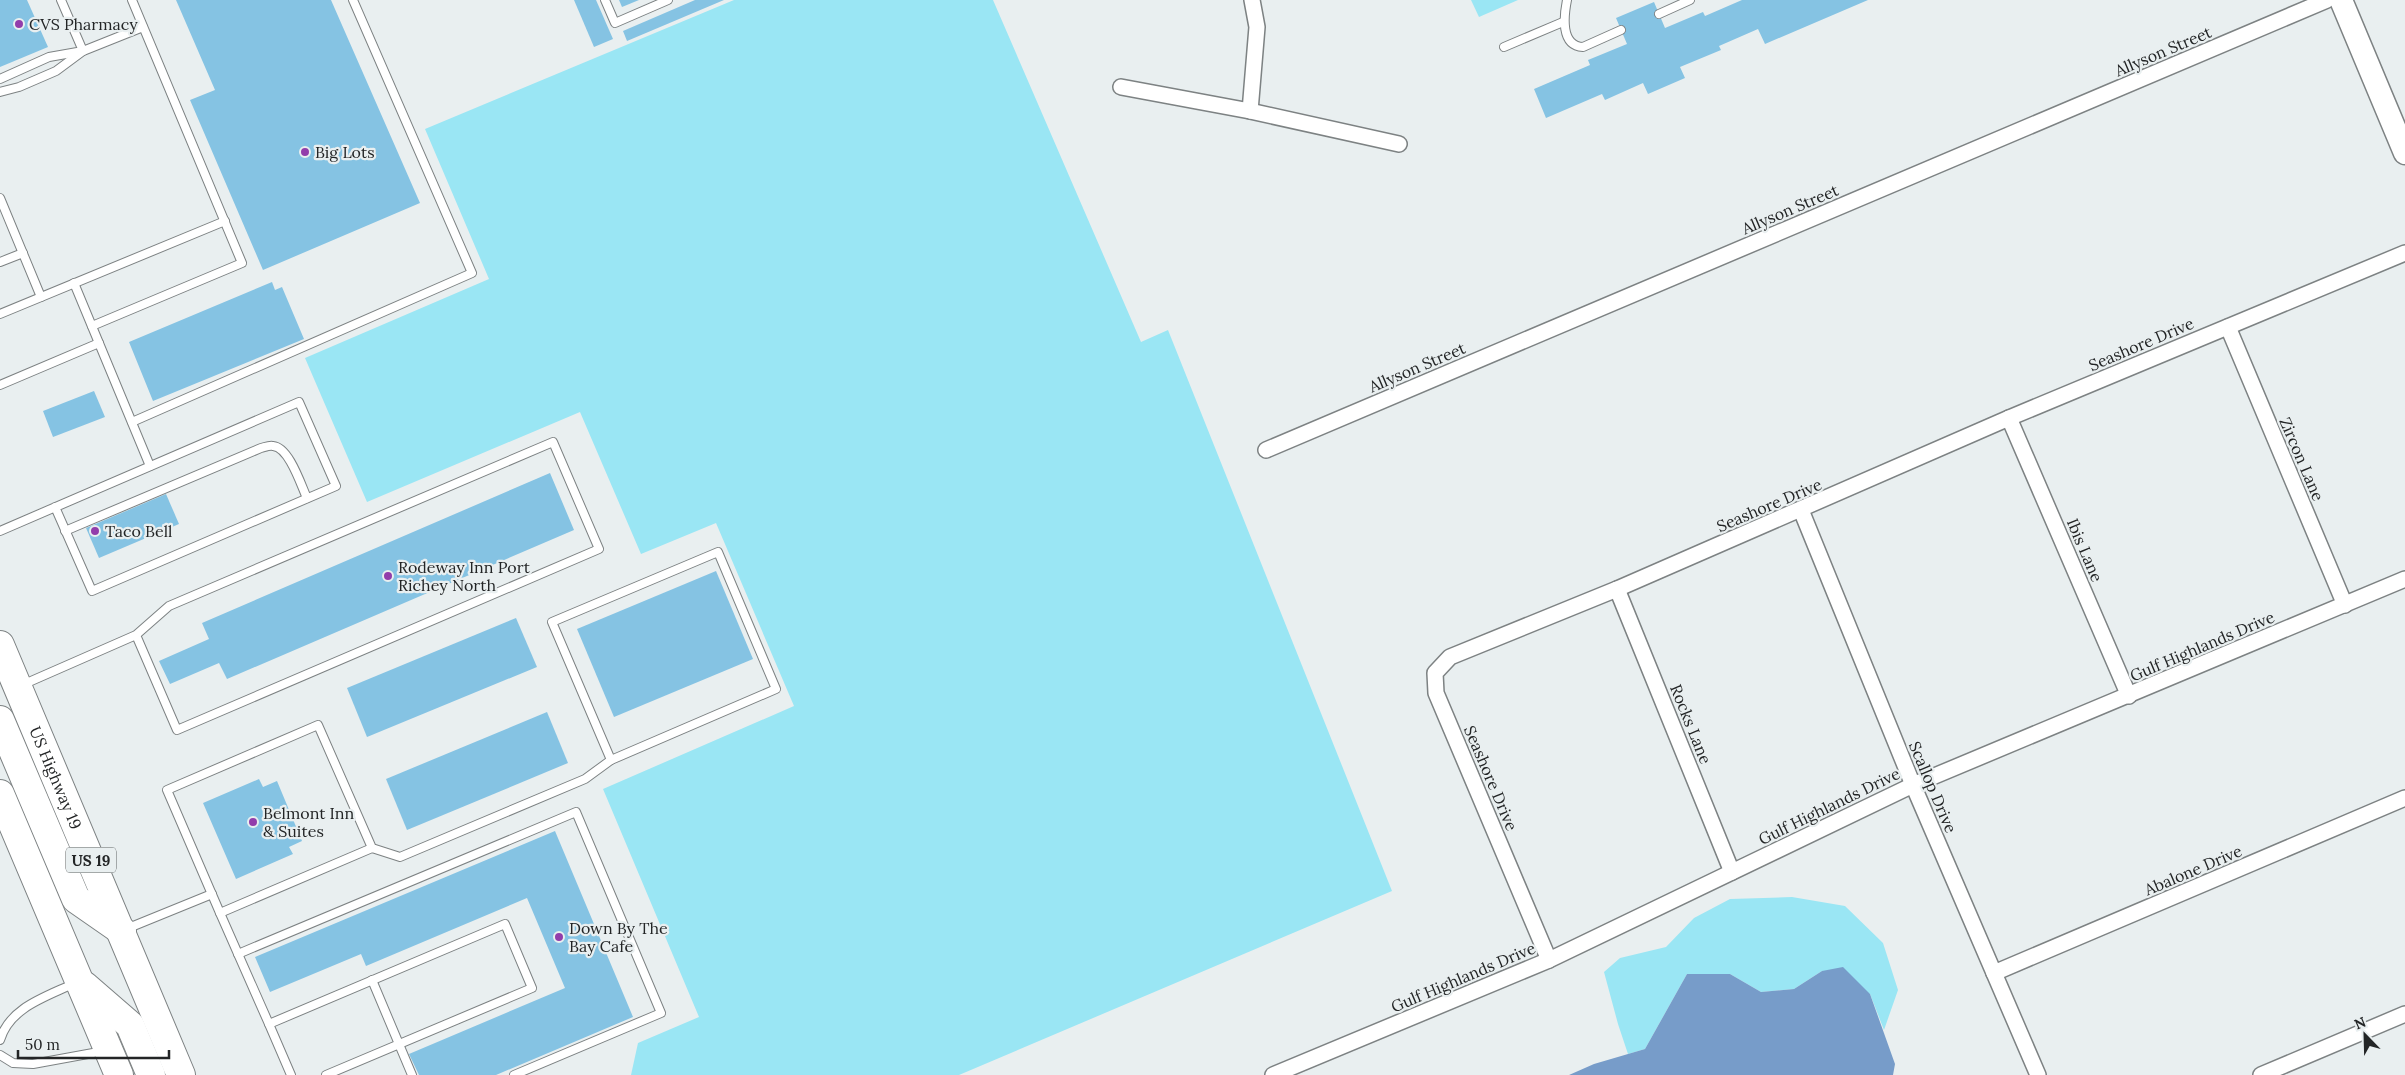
<svg xmlns="http://www.w3.org/2000/svg" width="2405" height="1075" font-family="Lora,serif">
	<rect width="100%" height="100%" fill="#e9eff0"/>
	<!-- green -->
	<g fill="#9ae6f4">
		<path d="M734 0H993L1141 342 1168 330 1392 891 959 1075H631L638 1043 699 1017 603 789 794 706 716 523 641 554 580 412 367 502 305 358 489 279 425 129Z"/>
		<path d="M1471 0H1518L1479 17Z"/>
		<path d="M1792 897 1845 906 1883 943 1898 990 1884 1030 1870 994 1822 971 1794 989 1761 992 1730 974H1687L1645 1049 1628 1054 1618 1024 1604 972 1620 958 1666 947 1694 918 1730 899Z"/>
	</g>
	<!-- water -->
	<path fill="#779cc9" d="M1843 967 1870 994 1895 1064 1893 1075H1569L1594 1064 1645 1049 1687 974H1730L1761 992 1794 989 1822 971Z"/>
	<!-- building -->
	<g fill="#85c3e3">
		<path d="M0 0H27L48 47 0 67Z"/>
		<path d="M176 0H331L420 203 263 270 190 100 215 90Z"/>
		<path d="M574 0H596L613 39 594 47Z"/>
		<path d="M619 0H639L622 7Z"/>
		<path d="M695 0H724L627 41 623 31Z"/>
		<path d="M1742 0H1868L1765 44 1758 29 1719 46 1721 50 1680 67 1685 78 1648 94 1643 83 1605 100 1602 94 1546 118 1534 89 1590 65 1588 60 1627 44 1616 18 1654 2 1665 28 1703 12 1705 16Z"/>
		<path d="M272 282 275 290 282 287 304 339 153 401 129 342Z"/>
		<path d="M94 391 105 417 53 437 43 411Z"/>
		<path d="M550 473 574 530 227 679 219 663 170 684 159 661 209 639 202 623Z"/>
		<path d="M166 494 179 524 99 558 86 528Z"/>
		<path d="M716 571 753 659 614 717 577 629Z"/>
		<path d="M516 618 537 667 367 737 347 688Z"/>
		<path d="M547 712 568 763 407 830 386 779Z"/>
		<path d="M259 779 263 787 277 781 302 841 289 847 293 854 236 879 203 803Z"/>
		<path d="M555 831 633 1017 496 1075H419L409 1054 565 988 527 898 366 966 361 954 270 992 255 957Z"/>
	</g>
	<g fill="none" stroke-linecap="round" stroke-linejoin="round">
		<defs>
			<g id="lane">
				<path d="M605 0 615 23 668 0"/>
				<path d="M1567 0C1564 15 1560 46 1583 47L1621 30"/>
				<path d="M1659 14 1690 0"/>
				<path d="M1504 47 1563 22"/>
				<path d="M0 79 49 57 83 51 61 0"/>
				<path d="M0 92 19 87 56 71 83 51 143 27"/>
				<path d="M0 198 41 297"/>
				<path d="M0 262 23 253"/>
				<path d="M74 283 150 466"/>
				<path d="M0 314 225 221"/>
				<path d="M92 326 242 263 132 0"/>
				<path d="M0 385 99 343"/>
				<path d="M132 422 472 273 353 0"/>
				<path d="M0 531 299 402 336 486 92 591 55 507"/>
				<path d="M65 531 261 448C265 447 270 445 273 446 289 447 301 485 307 498"/>
				<path d="M718 552 776 689 611 760 552 622Z"/>
				<path d="M22 685 136 635 169 606 553 442 599 549 177 730 136 635"/>
				<path d="M372 848 318 725 167 790 220 913 372 848 400 857 585 779 611 760"/>
				<path d="M220 913 269 1024"/>
				<path d="M126 929 212 894"/>
				<path d="M238 954 576 812 661 1013 514 1075"/>
				<path d="M372 980 412 1075"/>
				<path d="M0 1040C10 1007 46 997 75 983"/>
				<path d="M0 1055 13 1063 33 1064 104 1051"/>
				<path d="M291 1075 269 1024 505 924 532 988 326 1075"/>
			</g>
			<g id="street">
				<path d="M1121 87 1250 111 1399 144"/>
				<path d="M1250 111 1257 27 1252 0"/>
				<path d="M2228 327 2345 605"/>
				<path d="M2009 418 2129 696"/>
				<path d="M1266 450 2327 0"/>
				<path d="M1801 510 1913 785 2038 1075"/>
				<path d="M1617 589 1732 872"/>
				<path d="M1549 960 1436 693 1435 673 1450 657 1617 589 2009 418 2405 253"/>
				<path d="M1994 973 2405 798"/>
				<path d="M1273 1075 1549 960 1913 785 2405 579"/>
				<path d="M2261 1075 2405 1014"/>
			</g>
			<path id="secondary" d="M2341 0 2405 153"/>
			<g id="highway">
				<path id="s1" d="M0 645 181 1075"/>
				<path d="M0 720 76 899 122 931"/>
				<path d="M0 794 119 1075"/>
				<path d="M85 986 130 1025 151 1075"/>
			</g>
		</defs>
		<!-- lane casing -->
		<use href="#lane" stroke="#7d8283" stroke-width="10"/>
		<!-- street casing -->
		<use href="#street" stroke="#7d8283" stroke-width="18"/>
		<!-- secondary casing -->
		<use href="#secondary" stroke="#7d8283" stroke-width="25"/>
		<!-- highway casing -->
		<use href="#highway" stroke="#7d8283" stroke-width="30"/>
		<!-- lane -->
		<use href="#lane" stroke="#fff" stroke-width="8"/>
		<!-- street -->
		<use href="#street" stroke="#fff" stroke-width="15"/>
		<!-- secondary -->
		<use href="#secondary" stroke="#fff" stroke-width="22"/>
		<!-- highway -->
		<use href="#highway" stroke="#fff" stroke-width="28"/>
	</g>
	<!-- markers -->
	<g fill="#923dab" stroke="#e9eff0" stroke-width="2">
		<circle cx="19" cy="24" r="5"/>
		<circle cx="305" cy="152" r="5"/>
		<circle cx="95" cy="531" r="5"/>
		<circle cx="388" cy="576" r="5"/>
		<circle cx="253" cy="822" r="5"/>
		<circle cx="559" cy="937" r="5"/>
	</g>
	<g text-anchor="middle" dominant-baseline="central" stroke-width="4.5" stroke-linejoin="round" paint-order="stroke">
		<!-- shield labels -->
		<rect fill="#e9eff0" stroke="#5e6263" stroke-width="1" x="66" y="847.5" width="50" height="25" rx="4"/>
		<g font-size="15" font-weight="bold" fill="#232526">
			<text x="91" y="860">US 19</text>
		</g>
		<!-- poi labels -->
		<g font-size="16" fill="#232526" stroke="#e9eff0" text-anchor="start">
			<text x="29" y="24">CVS Pharmacy</text>
			<text x="315" y="152">Big Lots</text>
			<text x="105" y="531">Taco Bell</text>
			<text x="398" y="567">Rodeway Inn Port<tspan x="398" dy="18">Richey North</tspan></text>
			<text x="263" y="813">Belmont Inn<tspan x="263" dy="18">&amp; Suites</tspan></text>
			<text x="569" y="928">Down By The<tspan x="569" dy="18">Bay Cafe</tspan></text>
		</g>
		<!-- street labels -->
		<g font-size="16" fill="#232526" stroke="#e9eff0">
			<text transform="translate(2163 51) rotate(-23)">Allyson Street</text>
			<text transform="translate(1790 209) rotate(-23)">Allyson Street</text>
			<text transform="translate(2141 344) rotate(-23)">Seashore Drive</text>
			<text transform="translate(1417 367) rotate(-23)">Allyson Street</text>
			<text transform="translate(2302 459) rotate(67)">Zircon Lane</text>
			<text transform="translate(1769 505) rotate(-23)">Seashore Drive</text>
			<text transform="translate(2085 550) rotate(67)">Ibis Lane</text>
			<text transform="translate(2202 646) rotate(-23)">Gulf Highlands Drive</text>
			<text transform="translate(1691 724) rotate(68)">Rocks Lane</text>
			<text stroke="none"><textPath href="#s1" startOffset="144">US Highway 19</textPath></text>
			<text transform="translate(1491 778) rotate(67)">Seashore Drive</text>
			<text transform="translate(1933 787) rotate(67)">Scallop Drive</text>
			<text transform="translate(1829 806) rotate(-26)">Gulf Highlands Drive</text>
			<text transform="translate(2193 870) rotate(-23)">Abalone Drive</text>
			<text transform="translate(1463 977) rotate(-23)">Gulf Highlands Drive</text>
		</g>
	</g>
	<!-- north arrow -->
	<g transform="translate(2365 1035) rotate(337)" stroke="#e9eff0" stroke-width="4" paint-order="stroke">
	<path d="M0-4L9 19L0 12L-9 19Z" fill="#232526"/>
	<text y="-8" font-size="14" font-weight="bold" text-anchor="middle" fill="#232526">N</text>
	</g>
	<!-- scale -->
	<path d="M18 1050v8h151v-8" fill="none" stroke="#232526" stroke-width="2.5"/>
	<text x="25" y="1050" font-size="15" fill="#232526" stroke="#e9eff0" stroke-width="4" paint-order="stroke">50 m</text>
</svg>
